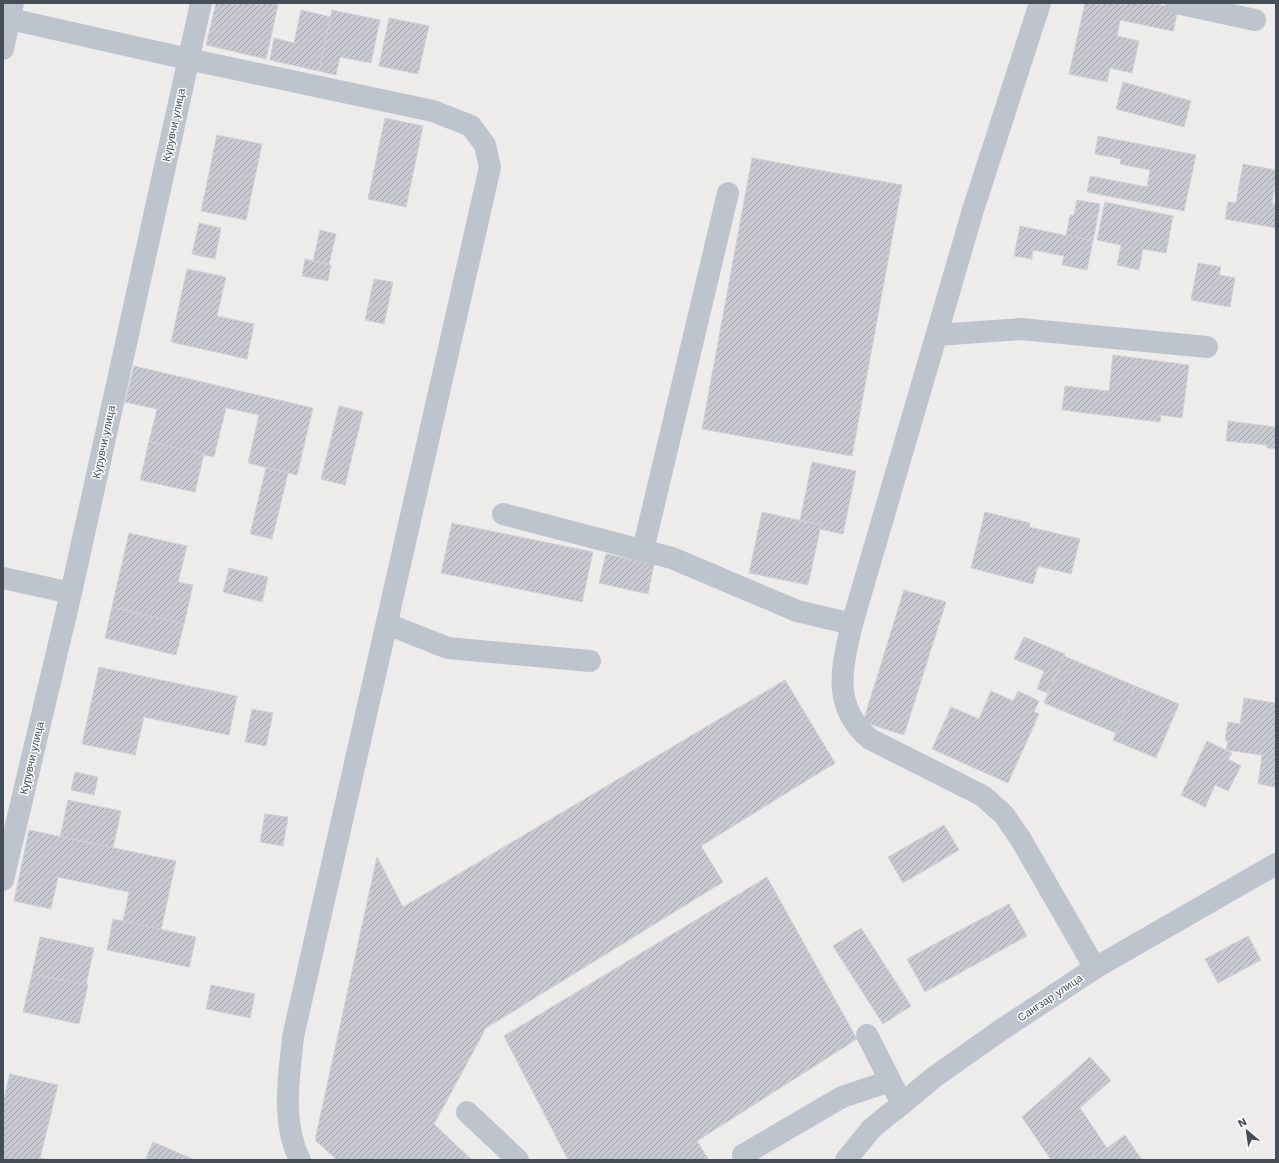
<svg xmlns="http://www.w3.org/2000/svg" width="1279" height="1163" font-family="'Work Sans',sans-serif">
	<defs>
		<pattern id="building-hatch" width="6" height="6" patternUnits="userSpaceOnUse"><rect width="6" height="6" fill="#c9cad1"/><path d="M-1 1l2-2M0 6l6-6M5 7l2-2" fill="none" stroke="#a5a6ac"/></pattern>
	</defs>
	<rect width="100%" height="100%" fill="#eeeceb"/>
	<!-- building -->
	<g fill="url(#building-hatch)" stroke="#d0d1d7">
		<path d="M216 3H270L278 5 266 59 206 45Z"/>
		<path d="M1085 3H1152L1178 9 1173 31 1120 20 1117 36 1139 41 1132 73 1110 68 1107 82 1069 74Z"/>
		<path d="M301 10 331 17 319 71 270 60 274 38 294 43Z"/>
		<path d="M332 10 380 20 371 63 340 57 336 75 319 71Z"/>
		<path d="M389 18 429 26 418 74 379 66Z"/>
		<path d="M1123 82 1191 101 1184 127 1116 109Z"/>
		<path d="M385 118 423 126 406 207 368 199Z"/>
		<path d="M217 135 262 144 246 220 201 211Z"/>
		<path d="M1098 136 1196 155 1184 211 1087 192 1090 176 1147 187 1150 170 1120 164 1121 159 1095 154Z"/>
		<path d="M752 158 902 185 852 456 702 429Z"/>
		<path d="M1243 164 1276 170V178L1272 204H1276V228L1225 219 1228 202 1236 203Z"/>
		<path d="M1077 200 1100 204 1093 241 1066 236 1070 215H1074Z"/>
		<path d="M1105 202 1173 216 1166 253 1143 249 1139 270 1117 265 1121 245 1097 240Z"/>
		<path d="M199 223 221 228 215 259 192 254Z"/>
		<path d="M1020 226 1093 241 1087 270 1062 265 1064 256 1033 250 1032 259 1014 256Z"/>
		<path d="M320 230 336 234 329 264 313 261Z"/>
		<path d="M305 259 331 265 328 281 302 276Z"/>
		<path d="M1198 263 1221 267 1219 275 1235 278 1230 307 1191 300Z"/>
		<path d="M187 269 226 277 217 316 254 324 247 359 171 342Z"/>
		<path d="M374 279 393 282 384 324 365 320Z"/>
		<path d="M1113 355 1189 365 1182 418 1161 415 1160 422 1062 410 1065 386 1109 391Z"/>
		<path d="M134 366 313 408 297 475 248 463 259 415 226 408 214 457 149 442 157 409 125 402Z"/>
		<path d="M339 406 363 412 345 485 321 479Z"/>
		<path d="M1228 421 1276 427V449L1267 448V445L1226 441Z"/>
		<path d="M149 442 204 454 195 492 140 480Z"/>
		<path d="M812 462 856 471 843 534 820 529 821 525 800 520Z"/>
		<path d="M266 468 288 473 272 539 250 534Z"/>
		<path d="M762 512 821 525 808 585 749 573Z"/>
		<path d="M985 512 1030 523 1029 527 1080 539 1071 574 1038 566 1033 584 971 568Z"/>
		<path d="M452 523 593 552 582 602 441 573Z"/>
		<path d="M129 533 187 546 178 582 193 585 184 624 112 607Z"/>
		<path d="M606 554 654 564 648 594 599 583Z"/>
		<path d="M229 568 268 577 262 602 223 592Z"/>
		<path d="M904 590 946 602 904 735 863 722Z"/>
		<path d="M112 607 184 624 176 655 105 638Z"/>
		<path d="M1024 637 1065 654 1048 693 1037 689 1044 671 1014 659Z"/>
		<path d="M1064 656 1135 686 1116 733 1044 703Z"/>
		<path d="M99 667 237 696 229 735 144 717 135 755 82 744Z"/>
		<path d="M785 680 835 763 701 846 723 882 486 1028 434 1124 472 1160H337L315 1140 377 857 403 907Z"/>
		<path d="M1135 686 1179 704 1156 758 1113 740Z"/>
		<path d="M991 691 1013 701 1018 691 1039 701 1034 712 1039 714 1008 783 932 749 951 707 979 719Z"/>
		<path d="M1244 698 1276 703V787L1258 784 1262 755 1226 750 1228 741 1225 740 1228 722 1240 724Z"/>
		<path d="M252 709 273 713 266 746 245 742Z"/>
		<path d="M1207 741 1232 753 1228 759 1241 766 1228 791 1215 785 1205 807 1181 795Z"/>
		<path d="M75 772 98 777 94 795 71 790Z"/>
		<path d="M68 800 121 811 113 848 60 837Z"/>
		<path d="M265 814 288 817 283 846 260 842Z"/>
		<path d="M944 825 959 850 903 883 888 857Z"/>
		<path d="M29 830 176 861 161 930 123 921 129 892 58 877 51 909 14 901Z"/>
		<path d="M767 877 857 1039 697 1141 709 1160H568L504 1036Z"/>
		<path d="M1009 904 1027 936 925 992 907 959Z"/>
		<path d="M113 919 196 937 189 967 107 950Z"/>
		<path d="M861 928 911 1006 883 1024 833 946Z"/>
		<path d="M1248 936 1261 960 1218 983 1205 959Z"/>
		<path d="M40 937 94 948 86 985 32 974Z"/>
		<path d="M32 974 88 985 79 1024 23 1012Z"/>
		<path d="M211 985 255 994 250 1018 206 1009Z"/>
		<path d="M1090 1057 1111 1080 1080 1108 1107 1148 1088 1160H1051L1022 1117Z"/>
		<path d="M10 1074 58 1085 40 1158 51 1160H3V1102Z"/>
		<path d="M1125 1135 1142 1160H1088L1107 1148Z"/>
		<path d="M153 1142 193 1159V1160H145Z"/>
	</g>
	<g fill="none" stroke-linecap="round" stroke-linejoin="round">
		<!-- minor -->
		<g stroke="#bdc4cd" stroke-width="22">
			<path d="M1040 3 973 210 852 624C842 667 831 706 870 739L983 796 1004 815 1020 838 1095 968"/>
			<path d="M1176 3 1255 20"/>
			<path d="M10 19 188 59 433 111 471 126 485 145 490 167 293 1037C289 1077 281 1123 300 1160"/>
			<path d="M3 49 13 3"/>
			<path d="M937 335 1021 329 1207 347"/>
			<path d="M503 514 672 558 797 611 852 624"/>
			<path d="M643 550 728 193"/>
			<path d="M3 578 71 593"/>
			<path d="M387 624 448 648 590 661"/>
			<path d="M3 880 71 593 201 3"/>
			<path d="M867 1035 897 1094"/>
			<path d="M467 1112 518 1160"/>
			<path d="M743 1155 842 1097 890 1081"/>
			<path d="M846 1160 872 1128 902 1104 933 1078 1001 1030 1095 968 1276 864"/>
		</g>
	</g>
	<g text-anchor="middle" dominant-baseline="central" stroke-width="3" stroke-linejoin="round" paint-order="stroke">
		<!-- street labels -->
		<g font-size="11" fill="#454d58" stroke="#fff">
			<text transform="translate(174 125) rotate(-78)">Курувчи улица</text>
			<text transform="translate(104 442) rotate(-78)">Курувчи улица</text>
			<text transform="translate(32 758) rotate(-77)">Курувчи улица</text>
			<text transform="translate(1050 998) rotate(-34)">Сангзар улица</text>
		</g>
	</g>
	<!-- border -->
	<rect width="1279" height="1163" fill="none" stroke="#454d58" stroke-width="8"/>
	<!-- north arrow -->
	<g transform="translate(1247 1131) rotate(331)" stroke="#ffffff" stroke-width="3" paint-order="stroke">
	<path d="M0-3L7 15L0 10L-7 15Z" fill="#454d58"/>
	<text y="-6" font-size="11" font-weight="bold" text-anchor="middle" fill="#454d58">N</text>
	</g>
</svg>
